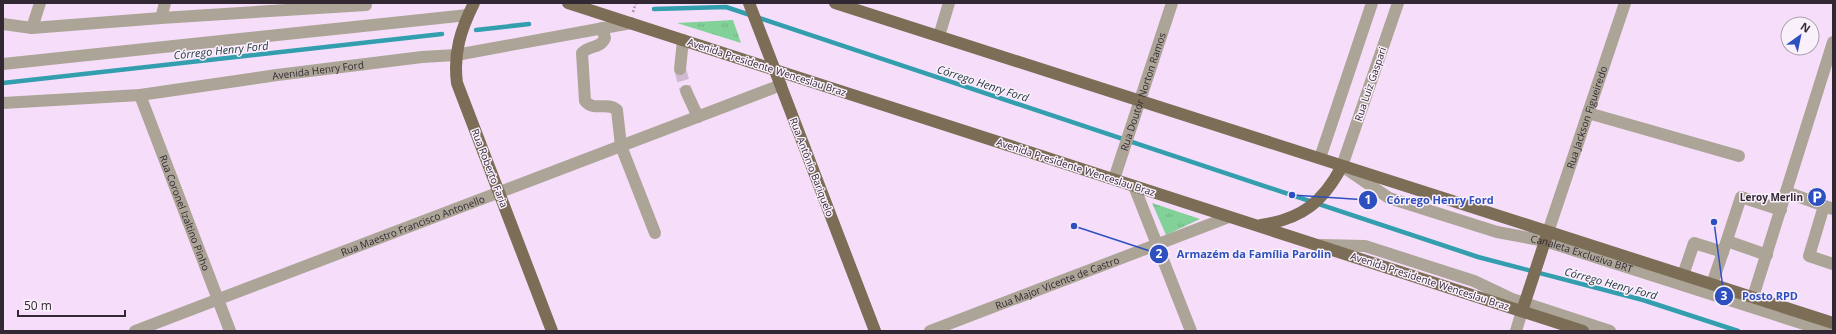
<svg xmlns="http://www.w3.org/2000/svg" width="1836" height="334" font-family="'Open Sans',sans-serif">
	<defs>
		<pattern id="grass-tufts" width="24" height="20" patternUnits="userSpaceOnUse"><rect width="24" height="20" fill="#81d199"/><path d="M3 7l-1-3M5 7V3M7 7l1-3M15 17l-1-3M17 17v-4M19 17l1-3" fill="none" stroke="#70b384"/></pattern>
	</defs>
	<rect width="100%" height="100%" fill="#f6defa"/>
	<!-- grass -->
	<g fill="url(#grass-tufts)">
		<path d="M733 20 741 43 677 23Z"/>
		<path d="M1152 203 1200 219 1166 235Z"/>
	</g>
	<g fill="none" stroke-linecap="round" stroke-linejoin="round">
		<!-- stream -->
		<g stroke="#339eae" stroke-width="4.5">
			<path d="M654 9 726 7 1478 257 1643 300 1738 331"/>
			<path d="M476 30 529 24"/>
			<path d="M3 83 442 34"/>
		</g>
		<!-- minor-tunnel -->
		<path stroke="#cfbad2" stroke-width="12" stroke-dasharray="12 6" stroke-linecap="butt" d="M680 69 686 91"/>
		<!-- path -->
		<path stroke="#a694a9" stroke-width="2.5" stroke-dasharray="2 2" stroke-linecap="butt" d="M633 12 636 3"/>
		<!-- minor -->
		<g stroke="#aca597" stroke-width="12">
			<path id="s1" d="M1398 3 1342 166 1389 198 1497 232 1545 241 1826 331"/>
			<path d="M161 18 165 3"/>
			<path d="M3 24 32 28 161 18 366 5"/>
			<path d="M32 28 40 3"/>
			<path d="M602 28 605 38C600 49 589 45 582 53L585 101C594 112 607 101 617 110L621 146 655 233"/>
			<path d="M939 36 949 3"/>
			<path d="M3 64 468 15"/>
			<path d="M680 69 683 40"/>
			<path d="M686 91 698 117"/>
			<path id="s2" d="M140 95 230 331"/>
			<path id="s3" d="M3 103 140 95 277 75 422 57 456 55 631 23"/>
			<path d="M1588 113 1739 156"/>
			<path d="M1320 158 1372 3"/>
			<path id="s4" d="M1114 179 1172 3"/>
			<path d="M1134 186 1191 331"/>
			<path d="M1786 192 1833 209"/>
			<path d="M1824 206 1809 256 1833 264"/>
			<path id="s5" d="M1548 232 1625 3"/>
			<path d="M1727 241 1767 255"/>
			<path d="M1321 245 1365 246 1474 281 1512 299 1610 331"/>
			<path d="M1683 275 1694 243 1723 252 1741 197 1781 210"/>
			<path d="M1712 284 1723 252"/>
			<path d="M1753 297 1833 42"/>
			<path id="s6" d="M135 331 781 85"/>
			<path id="s7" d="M930 331 1229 217"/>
			<path d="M1516 331 1522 311"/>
		</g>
		<!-- major -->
		<g stroke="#7b6d56" stroke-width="12">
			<path d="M474 3C461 29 453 53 457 83L552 331"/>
			<path d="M568 3 1583 331"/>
			<path d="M749 3 875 331"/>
			<path d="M835 3 1833 323"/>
			<path d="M1261 225C1302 219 1323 202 1342 166"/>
			<path d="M1522 311 1548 232"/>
		</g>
	</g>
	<!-- icons -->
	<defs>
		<symbol id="parking-disc" viewBox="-11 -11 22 22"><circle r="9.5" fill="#2d4fbf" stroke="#faf0fc"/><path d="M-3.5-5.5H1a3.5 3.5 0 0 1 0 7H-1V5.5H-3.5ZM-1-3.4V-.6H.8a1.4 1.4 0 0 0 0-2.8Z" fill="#fff"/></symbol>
	</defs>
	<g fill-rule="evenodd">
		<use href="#parking-disc" x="1806" y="186" width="22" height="22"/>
	</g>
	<g text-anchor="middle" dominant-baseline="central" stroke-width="3" stroke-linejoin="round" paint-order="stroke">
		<!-- street labels -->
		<g font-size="10" fill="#322833" stroke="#faf0fc">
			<text transform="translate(767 67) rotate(18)">Avenida Presidente Wenceslau Braz</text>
			<text stroke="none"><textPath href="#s3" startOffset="317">Avenida Henry Ford</textPath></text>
			<text transform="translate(1370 84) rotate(-71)">Rua Luiz Gaspari</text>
			<text stroke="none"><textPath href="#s4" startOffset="92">Rua Doutor Norton Ramos</textPath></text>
			<text stroke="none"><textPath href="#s5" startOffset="121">Rua Jackson Figueiredo</textPath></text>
			<text transform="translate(812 167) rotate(69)">Rua Antônio Bariquelo</text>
			<text transform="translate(1076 167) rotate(18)">Avenida Presidente Wenceslau Braz</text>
			<text transform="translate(490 168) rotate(69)">Rua Roberto Faria</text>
			<text stroke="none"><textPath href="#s2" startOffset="126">Rua Coronel Izaltino Pinho</textPath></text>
			<text stroke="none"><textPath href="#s6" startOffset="297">Rua Maestro Francisco Antonello</textPath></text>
			<text stroke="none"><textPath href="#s1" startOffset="430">Canaleta Exclusiva BRT</textPath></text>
			<text transform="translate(1430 281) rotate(18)">Avenida Presidente Wenceslau Braz</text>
			<text stroke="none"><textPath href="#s7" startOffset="136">Rua Major Vicente de Castro</textPath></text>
		</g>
		<!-- poi labels -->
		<g font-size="10" font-weight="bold" fill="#322833" stroke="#faf0fc" text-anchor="end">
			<text x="1803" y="197">Leroy Merlin</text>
		</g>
		<!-- water labels -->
		<g font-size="11" font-style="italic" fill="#22393d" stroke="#faf0fc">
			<text transform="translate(221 50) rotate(-6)">Córrego Henry Ford</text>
			<text transform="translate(983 83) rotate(18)">Córrego Henry Ford</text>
			<text transform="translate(1611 283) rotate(15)">Córrego Henry Ford</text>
		</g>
	</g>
	<!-- callouts -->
	<path fill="none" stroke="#2d4fbf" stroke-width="1.5" d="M1292 195L1368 200M1074 226L1159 254M1714 222L1724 296"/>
	<g fill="#2d4fbf" stroke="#faf0fc" stroke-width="1.5">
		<circle cx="1292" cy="195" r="4"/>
		<circle cx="1074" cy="226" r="4"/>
		<circle cx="1714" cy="222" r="4"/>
		<circle cx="1368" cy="200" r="10"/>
		<circle cx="1159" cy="254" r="10"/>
		<circle cx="1724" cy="296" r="10"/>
	</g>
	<g font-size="12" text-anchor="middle" font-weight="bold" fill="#fff">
		<text x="1368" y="204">1</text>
		<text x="1159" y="258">2</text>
		<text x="1724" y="300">3</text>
	</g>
	<g font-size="11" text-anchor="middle" font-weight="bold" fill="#2d4fbf" stroke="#faf0fc" stroke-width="3" stroke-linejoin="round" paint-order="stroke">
		<text x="1440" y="204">Córrego Henry Ford</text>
		<text x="1254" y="258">Armazém da Família Parolin</text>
		<text x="1770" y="300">Posto RPD</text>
	</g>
	<!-- border -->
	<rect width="1836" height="334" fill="none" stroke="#322833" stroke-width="8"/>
	<!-- north arrow -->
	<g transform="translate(1800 36) rotate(33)"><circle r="19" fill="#faf0fc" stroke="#aaa0ac"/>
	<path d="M0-3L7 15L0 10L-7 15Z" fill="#2d4fbf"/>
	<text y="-6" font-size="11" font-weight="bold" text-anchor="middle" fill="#322833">N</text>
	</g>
	<!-- scale -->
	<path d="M18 310v6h107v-6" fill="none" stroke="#322833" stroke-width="2"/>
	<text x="24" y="310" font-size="12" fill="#322833" stroke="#faf0fc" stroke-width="3" paint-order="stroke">50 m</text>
</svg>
